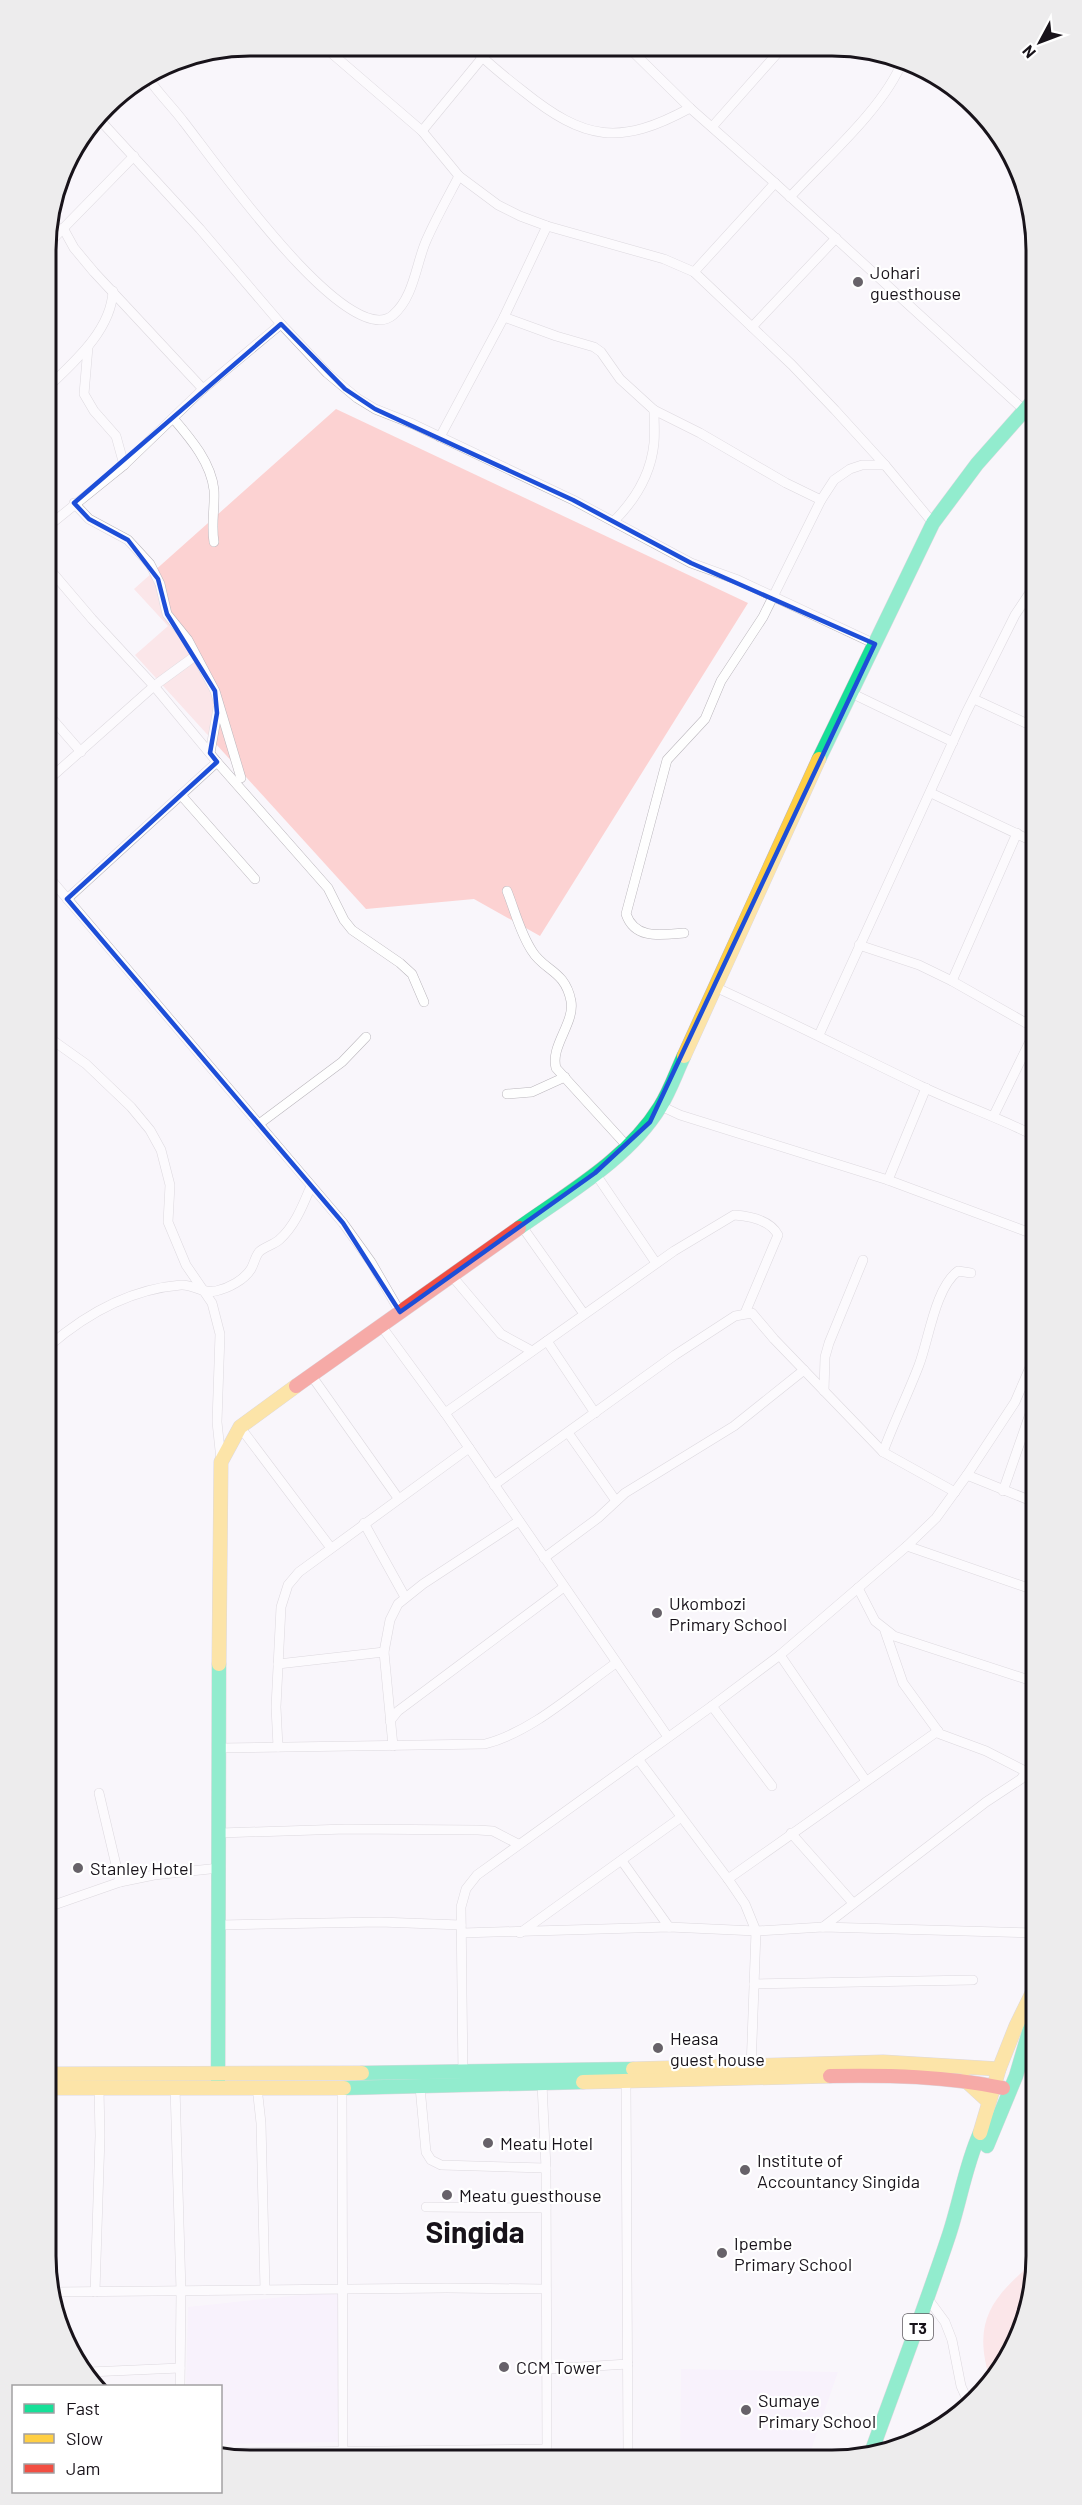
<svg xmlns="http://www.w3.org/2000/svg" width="1082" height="2505" font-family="Barlow,sans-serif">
	<rect width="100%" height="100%" fill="#f9f6fb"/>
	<!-- built -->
	<g fill="#f7edfc">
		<path d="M338 2291 342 2442 221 2444 220 2386H186L188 2307Z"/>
		<path d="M681 2369 838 2372 810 2453 680 2454Z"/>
	</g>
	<!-- green -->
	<g fill="#fcd2d2">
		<path d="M336 409 748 603 540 936 474 899 366 909 135 655 168 626 134 589Z"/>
		<path d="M1037 2259V2268L1022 2333 991 2383C971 2321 991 2298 1037 2259Z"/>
	</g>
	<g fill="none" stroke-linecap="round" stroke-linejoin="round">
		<defs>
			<g id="street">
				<path d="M322 45 422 131 459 176 498 205 520 216 547 226 664 259 694 272 792 365 835 410 885 465 933 523"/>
				<path d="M471 46C487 63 505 77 523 91 585 141 620 146 690 108"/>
				<path d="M628 47 690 108 775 183 1024 410"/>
				<path d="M154 86C163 98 174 109 183 121 208 152 348 354 393 315 414 297 416 264 426 241 436 218 448 197 459 176"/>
				<path d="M98 118 200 229 281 324 327 373 357 398 375 409 413 424 573 500 691 563 738 580 875 644"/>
				<path d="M712 127 782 48"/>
				<path d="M422 131 482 58"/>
				<path d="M790 197C826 158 884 108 903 60"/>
				<path d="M63 228 74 248 94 272 203 389"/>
				<path d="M45 247 134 156"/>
				<path d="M694 272 775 183"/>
				<path d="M504 317 556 336 594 347 601 352 620 379 654 410 700 433 786 483 821 500"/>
				<path d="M752 327 836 238"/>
				<path d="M88 347 84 394 94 411 116 436 124 465"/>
				<path d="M46 389C73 363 111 331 113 291"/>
				<path d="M173 418C190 438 211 462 214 490 215 508 211 524 214 542"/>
				<path d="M440 437 504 317 547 226"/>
				<path d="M74 503 89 519 128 540 150 564 160 584 167 614 188 640 215 691 241 778"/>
				<path d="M614 521C635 500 651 474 654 443 655 432 654 421 654 410"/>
				<path d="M46 528 124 465 203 389 281 324"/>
				<path d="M46 565 92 619 154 686 217 762 328 888 344 920 352 930 400 963 412 974 424 1002"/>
				<path d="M851 693 953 742"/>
				<path d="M974 699 1032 726"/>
				<path d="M47 713 81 752"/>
				<path d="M210 753 218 708"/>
				<path d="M47 781 154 686 195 656"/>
				<path d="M931 793 1032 841"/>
				<path d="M181 795 255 879"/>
				<path d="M47 875 343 1223 371 1262 400 1312"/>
				<path d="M507 891C515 911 520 933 532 951 544 971 565 970 571 1001 575 1023 550 1046 556 1068L627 1146"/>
				<path d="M67 899 217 762"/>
				<path d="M684 933C661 935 635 940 626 914L667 760 705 719 721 681 763 617 821 500 834 480 850 469 862 465H885"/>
				<path d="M859 945 919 965 952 981 1033 1027"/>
				<path d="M952 981 1017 833"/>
				<path d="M715 987C785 1019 854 1054 923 1087 959 1104 997 1117 1033 1135"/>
				<path d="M819 1035 966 713 1015 615 1031 591"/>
				<path d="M48 1037 86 1064 131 1107 150 1130 161 1150 170 1185 168 1222 186 1265 212 1303 220 1334 217 1422 221 1460"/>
				<path d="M507 1094 532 1092 565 1077"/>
				<path d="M661 1106 680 1115 888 1180 1033 1234"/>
				<path d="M994 1115 1033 1035"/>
				<path d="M259 1124 342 1062 366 1037"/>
				<path d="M595 1173 656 1263"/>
				<path d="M888 1180 926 1088"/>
				<path d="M521 1225 584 1314"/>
				<path d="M452 1276 501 1334 532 1351"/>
				<path d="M382 1327 445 1413 668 1737"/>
				<path d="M547 1341 595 1413"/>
				<path d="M49 1346C86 1314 131 1289 181 1285 193 1284 203 1294 216 1291 229 1288 244 1280 251 1269 254 1264 255 1257 259 1252 264 1247 273 1245 279 1240 295 1226 303 1205 311 1186"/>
				<path d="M311 1375 398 1498"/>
				<path d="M824 1391 825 1357 829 1343 863 1260"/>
				<path d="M445 1413 674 1251 734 1215C749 1216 770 1220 778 1235L745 1313"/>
				<path d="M240 1427 331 1548"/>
				<path d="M569 1434 616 1501"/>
				<path d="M883 1452C894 1422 908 1394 919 1365 929 1339 935 1288 958 1271L971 1273"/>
				<path d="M967 1475 1034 1502"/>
				<path d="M494 1485 675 1355 735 1316 752 1313 774 1339 883 1452 955 1492"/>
				<path d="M1003 1491 1031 1411"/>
				<path d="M364 1523 405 1597"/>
				<path d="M907 1546 1034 1590"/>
				<path d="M544 1558 598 1518 625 1493 734 1426 804 1370"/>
				<path d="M858 1588 875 1621 894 1636 1035 1682"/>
				<path d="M885 1631 903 1683 940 1734 986 1751 1027 1772"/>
				<path d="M780 1655 866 1781"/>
				<path d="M278 1664 384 1652"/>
				<path d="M712 1706 772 1786"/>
				<path d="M390 1721 398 1711 564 1587"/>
				<path d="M393 1746 384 1652 390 1620 398 1604 423 1584 519 1521"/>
				<path d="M278 1747 276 1707 281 1607 288 1585 299 1572 469 1448"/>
				<path d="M220 1748 485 1744C532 1732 576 1691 616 1663"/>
				<path d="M638 1759 728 1879 745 1904 756 1931 751 2069"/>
				<path d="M99 1793 120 1882"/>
				<path d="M220 1833 346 1829 478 1830 493 1831 518 1844"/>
				<path d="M791 1833 853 1903"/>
				<path d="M622 1861 669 1927"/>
				<path d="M728 1879 938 1731"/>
				<path d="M51 1906 120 1882 154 1875 219 1868"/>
				<path d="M219 1925 380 1922 461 1925"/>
				<path d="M823 1927 986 1802 1021 1779 1035 1760"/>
				<path d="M462 1933 669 1927 756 1931 823 1927 1036 1933"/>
				<path d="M520 1933 680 1818"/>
				<path d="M754 1984 973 1980"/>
				<path d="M463 2077 461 1907 466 1889 477 1875 712 1706 780 1655 907 1546 936 1518 967 1475 1015 1402 1034 1358"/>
				<path d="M626 2082 628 2454"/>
				<path d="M542 2084 546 2168 547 2455"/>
				<path d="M175 2087 181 2291 180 2386"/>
				<path d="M257 2087 261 2123 265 2290"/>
				<path d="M420 2087 426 2152 431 2160 441 2165 546 2168"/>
				<path d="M342 2088 343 2456"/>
				<path d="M426 2207 546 2208"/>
				<path d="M52 2292 447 2288 546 2289"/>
				<path d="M95 2292 100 2136 99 2088"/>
				<path d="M928 2299 945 2322 952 2340 961 2386 969 2404"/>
				<path d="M547 2369 628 2364"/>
				<path d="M89 2372 180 2368"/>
				<path d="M220 2453 547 2449"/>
			</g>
			<g id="fast">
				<path d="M819 759 933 523 977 464 1031 403"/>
				<path d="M519 1228C568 1193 628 1159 660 1107 670 1091 676 1073 684 1056"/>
				<path d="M362 2073 633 2069"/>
				<path d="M218 2087 219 1664"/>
				<path d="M344 2088 583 2082"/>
				<path d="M987 2146 1016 2076 1036 2008"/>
				<path d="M871 2453C897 2381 924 2310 948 2238 960 2203 965 2166 980 2133"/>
			</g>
			<g id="slow">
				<path d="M684 1056 819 759"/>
				<path d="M219 1664 221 1462 240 1427 296 1386"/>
				<path d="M633 2069 883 2062 999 2069"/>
				<path d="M51 2074 362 2073"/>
				<path d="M965 2080 989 2102"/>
				<path d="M583 2082 830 2076"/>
				<path d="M51 2088H344"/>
				<path d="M980 2133 999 2069 1016 2026 1036 1985"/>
			</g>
			<g id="jam">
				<path d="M296 1386 519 1228"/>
				<path d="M830 2076C889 2075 946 2076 1003 2088"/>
			</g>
		</defs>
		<!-- street casing -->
		<use href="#street" stroke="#bab6bc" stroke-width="10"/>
		<!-- fast casing -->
		<use href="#fast" stroke="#bab6bc" stroke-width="15"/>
		<!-- slow casing -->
		<use href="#slow" stroke="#bab6bc" stroke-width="15"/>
		<!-- jam casing -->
		<use href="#jam" stroke="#bab6bc" stroke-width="15"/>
		<!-- street -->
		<use href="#street" stroke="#fefefe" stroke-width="9"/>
		<!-- fast -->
		<use href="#fast" stroke="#16e098" stroke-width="14"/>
		<!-- slow -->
		<use href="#slow" stroke="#ffcf43" stroke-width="14"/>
		<!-- jam -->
		<use href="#jam" stroke="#f24e42" stroke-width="14"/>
	</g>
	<!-- marked area -->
	<path d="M0 0H1082V2505H0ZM281 324 345 389 375 409 573 500 691 563 875 644 650 1122 595 1173 400 1312 343 1223 67 899 217 762 210 753 217 713 215 691 167 614 158 579 128 540 89 519 74 503Z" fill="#f9f6fb" fill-opacity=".55" fill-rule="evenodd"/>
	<path fill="none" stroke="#1d4ed8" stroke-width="4.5" stroke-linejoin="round" d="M281 324 345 389 375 409 573 500 691 563 875 644 650 1122 595 1173 400 1312 343 1223 67 899 217 762 210 753 217 713 215 691 167 614 158 579 128 540 89 519 74 503Z"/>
	<!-- markers -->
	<g fill="#676269" stroke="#fff" stroke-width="2">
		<circle cx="858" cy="282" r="6"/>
		<circle cx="657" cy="1613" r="6"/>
		<circle cx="78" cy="1868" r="6"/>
		<circle cx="658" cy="2048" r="6"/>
		<circle cx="488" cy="2143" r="6"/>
		<circle cx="745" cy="2170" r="6"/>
		<circle cx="447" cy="2195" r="6"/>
		<circle cx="722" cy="2253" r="6"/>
		<circle cx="504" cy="2367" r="6"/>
		<circle cx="746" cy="2410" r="6"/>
	</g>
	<g text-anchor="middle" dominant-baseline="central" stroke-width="4.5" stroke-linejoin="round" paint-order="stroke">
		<!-- shield labels -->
		<rect fill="#fff" stroke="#5d5a5f" stroke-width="1.5" x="903" y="2314" width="30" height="26" rx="4.5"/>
		<g font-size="16" font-weight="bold" fill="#18131a">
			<text x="918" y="2327">T3</text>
		</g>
		<!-- poi labels -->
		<g font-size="18" fill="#18131a" stroke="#fff" text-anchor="start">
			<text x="870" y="272">Johari<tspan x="870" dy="21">guesthouse</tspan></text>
			<text x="669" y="1603">Ukombozi<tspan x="669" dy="21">Primary School</tspan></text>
			<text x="90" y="1868">Stanley Hotel</text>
			<text x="670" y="2038">Heasa<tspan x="670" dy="21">guest house</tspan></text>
			<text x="500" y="2143">Meatu Hotel</text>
			<text x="757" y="2160">Institute of<tspan x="757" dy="21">Accountancy Singida</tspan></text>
			<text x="459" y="2195">Meatu guesthouse</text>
			<text x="734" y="2243">Ipembe<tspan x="734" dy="21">Primary School</tspan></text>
			<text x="516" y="2367">CCM Tower</text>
			<text x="758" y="2400">Sumaye<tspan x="758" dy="21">Primary School</tspan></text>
		</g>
		<!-- town labels -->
		<g font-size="30" font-weight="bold" fill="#18131a" stroke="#fff">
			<text x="475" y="2231">Singida</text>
		</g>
	</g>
	<!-- crop -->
	<path d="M0 0H1082V2505H0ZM250 56H832A194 194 0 0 1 1026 250V2256A194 194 0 0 1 832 2450H250A194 194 0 0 1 56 2256V250A194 194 0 0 1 250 56Z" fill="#edeced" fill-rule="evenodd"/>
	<path fill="none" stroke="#18131a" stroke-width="3" d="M250 56H832A194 194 0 0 1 1026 250V2256A194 194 0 0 1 832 2450H250A194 194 0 0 1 56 2256V250A194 194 0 0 1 250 56Z"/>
	<!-- legend -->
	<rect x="12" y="2385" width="210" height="108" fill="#ffffff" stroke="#a3a1a3" stroke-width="1.5"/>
	<rect x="24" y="2404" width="30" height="9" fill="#16e098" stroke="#a3a1a3" stroke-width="1.5"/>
	<text x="66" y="2415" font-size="18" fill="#18131a">Fast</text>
	<rect x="24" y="2434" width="30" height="9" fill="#ffcf43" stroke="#a3a1a3" stroke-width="1.5"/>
	<text x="66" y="2445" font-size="18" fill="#18131a">Slow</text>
	<rect x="24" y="2464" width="30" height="9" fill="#f24e42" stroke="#a3a1a3" stroke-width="1.5"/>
	<text x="66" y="2475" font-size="18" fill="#18131a">Jam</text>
	<!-- north arrow -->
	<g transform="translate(1040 42) rotate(229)" stroke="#ffffff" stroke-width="4.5" paint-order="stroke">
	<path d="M0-4.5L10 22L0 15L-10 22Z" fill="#18131a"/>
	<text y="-9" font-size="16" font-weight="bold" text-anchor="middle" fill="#18131a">N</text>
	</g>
</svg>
